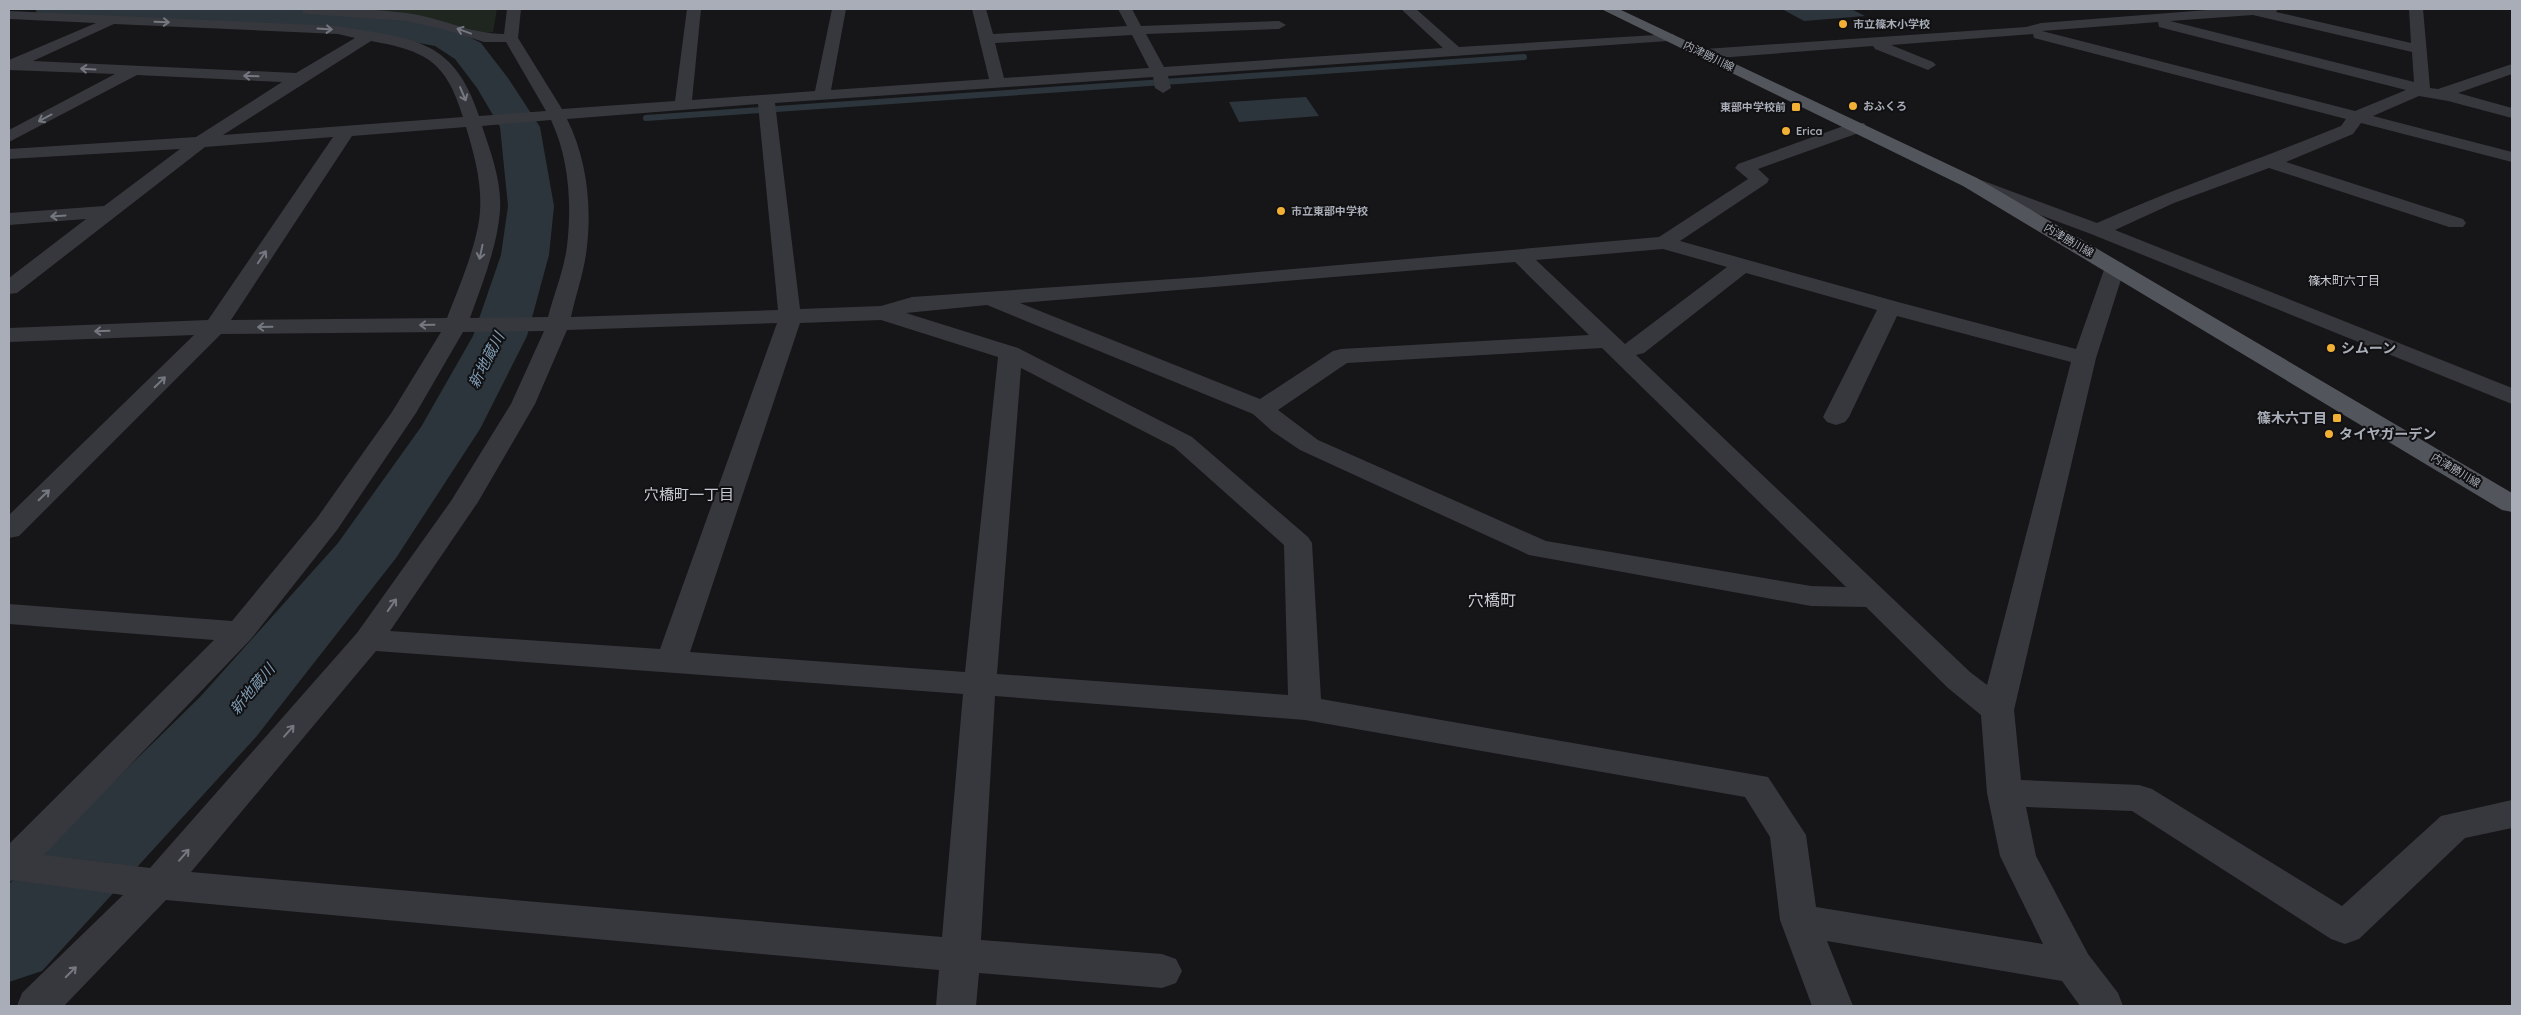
<svg xmlns="http://www.w3.org/2000/svg" width="2521" height="1015" font-family="Quicksand,'Noto Sans JP',sans-serif">
	<rect width="100%" height="100%" fill="#161618"/>
	<!-- green -->
	<path fill="#1e261f" d="M342 9H497L493 32 485 33 424 17Z"/>
	<!-- water -->
	<g fill="#2c353c">
		<path d="M1782 9H1851L1865 16 1804 21Z"/>
		<path d="M1306 97 1319 116 1239 122 1229 102Z"/>
	</g>
	<g fill="none" stroke-linecap="round" stroke-linejoin="round">
		<!-- stream -->
		<path stroke="#2c353c" stroke-width="6" d="M646 118 1524 57"/>
		<!-- river -->
		<path fill="#2c353c" fill-rule="evenodd" d="M35 9H300L356 11 424 23 459 32 481 43 508 78 540 127 554 206 549 255 527 336 480 429 396 558 256 737 42 971 9 982V884L200 697 338 543 421 427 473 336 501 255 508 206 500 127 477 88 455 59 435 46 356 31 51 19 39 16Z"/>
		<!-- minor -->
		<g fill="#37383d" fill-rule="evenodd">
			<path d="M302 9C337 9 372 8 406 13 440 17 471 34 504 34L507 9H521L518 38 562 109 675 101 687 9H701L692 100 815 91 832 9H846L831 90 989 79 972 9H986L993 34 1127 26 1118 9H1132L1141 26 1279 21 1286 25 1279 29 1146 34 1164 67 1443 48 1401 9H1416L1459 47 1673 34 1675 37 1673 40 1668 41 1168 76 1171 88 1163 93 1155 88 1153 77 775 103 800 309 881 306 912 297 1202 277 1659 237 1748 179 1735 168 1738 164 1852 123H1864L1867 127 1864 131 1758 169 1769 179 1767 183 1680 241 1898 302 2076 349 2105 267 2108 263 2115 261 2122 263 2125 267 2096 358 2014 710 2021 780 2139 785 2152 789 2342 906 2441 816 2512 800V828L2465 838 2359 939 2345 944 2331 939 2132 811 2026 807 2036 856 2088 954 2118 993 2123 1006H2080L2062 981 1827 941 1853 1006H1812L1780 920 1770 837 1745 797 1305 720 995 696 981 940 1162 954 1176 959 1182 971 1176 983 1162 988 979 973 976 1006H936L939 970 166 900 64 1006H17L22 993 123 895 13 880 9 882V844L214 640 9 624V604L232 621 317 518 392 412 441 332 221 334 19 536 9 538V515L194 335 9 342V328L208 320 333 137 205 147 17 293 9 294V278L86 219 9 225V213L104 206 180 149 9 159V149L196 137 282 82 137 75 9 142V130L115 74 9 70V60L96 23 9 19V11L338 26C410 39 453 36 479 116L546 111 506 42H484L446 30 407 21 308 14 303 13ZM114 24 338 34 355 38 296 73 33 61ZM1132 35 1149 68 1004 78 995 43ZM371 41C426 51 446 61 463 117L223 135ZM758 104 778 310 571 317C576 294 585 269 587 246 592 203 586 157 567 119ZM551 120C569 158 572 204 567 246 564 270 554 294 548 317L470 318C482 284 497 248 500 211 502 182 491 153 482 126ZM466 127C474 154 482 182 480 211 478 243 459 287 447 318L231 320 352 136ZM1663 249 1727 267 1625 344 1536 260ZM1515 262 1589 335 1341 349 1333 351 1260 399 1020 303ZM1746 273 1877 310 1823 417 1827 422 1836 425 1845 422 1849 417 1897 316 2071 362 1987 685 1970 672 1636 355 1644 353ZM987 305 1253 414 1272 431 1300 450 1529 555 1811 606 1866 607 1948 688 1981 715 1987 793 2000 856 2043 944 1816 907 1806 835 1768 777 1321 699 1312 543 1308 537 1192 437 1018 348 906 313ZM881 320 998 357 965 672 690 652 800 323ZM777 323 660 649 390 631 478 502 535 404 567 330ZM544 331 511 404 451 501 357 633 150 868 44 855 251 639 337 530 416 413 463 332ZM1602 348 1846 587 1811 586 1546 541 1318 440 1278 410 1347 363ZM1021 368 1174 447 1284 545 1288 695 997 674ZM376 651 963 694 942 937 191 872Z"/>
			<path d="M2220 9H2278L2276 12 2411 43 2409 9H2423L2430 88 2438 89 2512 64V74L2458 93 2512 108V118L2448 101 2419 96 2373 116 2512 152V162L2361 123 2353 134 2286 162 2463 219 2466 223 2463 227H2449L2269 168 2174 203 2115 230 2512 388V404L2091 234 1967 188 1965 184 1967 180H1981L2097 223C2177 187 2260 159 2341 126L2346 119 2034 38 2033 34 1891 45 1933 62 1936 65 1928 70 1875 49 1873 46 1705 59 1697 54 1705 49 2026 27 2041 23ZM2253 15 2412 52 2414 82 2170 21ZM2158 22 2159 27 2406 90 2355 111 2042 31Z"/>
		</g>
		<!-- major -->
		<path fill="#53555c" fill-rule="evenodd" d="M1601 9H1619L1977 178 2512 493V512L2502 510 1963 186Z"/>
	</g>
	<!-- one-way arrows -->
	<defs><path id="oneway-shaft" d="M-6 0H5M1.5-3L5.5 0L1.5 3" fill="none" stroke-width="1.6" stroke-linecap="round" stroke-linejoin="round" transform="scale(1.25)"/></defs>
	<g stroke="#757881">
		<use href="#oneway-shaft" transform="translate(162 22) rotate(2)"/>
		<use href="#oneway-shaft" transform="translate(325 29) rotate(4)"/>
		<use href="#oneway-shaft" transform="translate(464 31) rotate(-160)"/>
		<use href="#oneway-shaft" transform="translate(88 69) rotate(-177)"/>
		<use href="#oneway-shaft" transform="translate(251 76) rotate(-178)"/>
		<use href="#oneway-shaft" transform="translate(463 94) rotate(67)"/>
		<use href="#oneway-shaft" transform="translate(45 118) rotate(152)"/>
		<use href="#oneway-shaft" transform="translate(58 216) rotate(176)"/>
		<use href="#oneway-shaft" transform="translate(481 252) rotate(102)"/>
		<use href="#oneway-shaft" transform="translate(262 257) rotate(-56)"/>
		<use href="#oneway-shaft" transform="translate(427 325) rotate(179)"/>
		<use href="#oneway-shaft" transform="translate(265 327) rotate(179)"/>
		<use href="#oneway-shaft" transform="translate(102 331) rotate(178)"/>
		<use href="#oneway-shaft" transform="translate(160 382) rotate(-44)"/>
		<use href="#oneway-shaft" transform="translate(44 495) rotate(-44)"/>
		<use href="#oneway-shaft" transform="translate(392 605) rotate(-55)"/>
		<use href="#oneway-shaft" transform="translate(289 731) rotate(-49)"/>
		<use href="#oneway-shaft" transform="translate(184 855) rotate(-49)"/>
		<use href="#oneway-shaft" transform="translate(71 972) rotate(-45)"/>
	</g>
	<!-- markers -->
	<g fill="#f2b134" stroke="#111113" stroke-width="2">
		<circle cx="1843" cy="24" r="5"/>
		<circle cx="1853" cy="106" r="5"/>
		<rect x="1791" y="102" width="10" height="10" rx="2.5"/>
		<circle cx="1786" cy="131" r="5"/>
		<circle cx="1281" cy="211" r="5"/>
		<circle cx="2331" cy="348" r="5"/>
		<rect x="2332" y="413" width="10" height="10" rx="2.5"/>
		<circle cx="2329" cy="434" r="5"/>
	</g>
	<g text-anchor="middle" dominant-baseline="central" stroke-width="4" stroke-linejoin="round" paint-order="stroke">
		<!-- far-poi labels -->
		<g font-size="11" font-weight="bold" fill="#a8adb8" stroke="#111113" text-anchor="start">
			<text x="1853" y="24">市立篠木小学校</text>
			<text x="1863" y="106">おふくろ</text>
			<text x="1786" y="107" text-anchor="end">東部中学校前</text>
			<text x="1796" y="131">Erica</text>
			<text x="1291" y="211">市立東部中学校</text>
		</g>
		<!-- far-street labels -->
		<g font-size="11" fill="#a8adb8" stroke="#111113">
			<text transform="translate(1709 56) rotate(26)">内津勝川線</text>
			<text transform="translate(2069 240) rotate(30)">内津勝川線</text>
			<text transform="translate(2456 470) rotate(31)">内津勝川線</text>
		</g>
		<!-- far-neighbourhood labels -->
		<g font-size="12" fill="#c9ccd4" stroke="#111113">
			<text x="2344" y="280">篠木町六丁目</text>
		</g>
		<!-- poi labels -->
		<g font-size="14" font-weight="bold" fill="#a8adb8" stroke="#111113" text-anchor="start">
			<text x="2341" y="348">シムーン</text>
			<text x="2327" y="418" text-anchor="end">篠木六丁目</text>
			<text x="2339" y="434">タイヤガーデン</text>
		</g>
		<!-- water labels -->
		<g font-size="15" font-style="italic" fill="#7f9bb3" stroke="#111113">
			<text transform="translate(486 360) rotate(-63)">新地蔵川</text>
			<text transform="translate(252 689) rotate(-50)">新地蔵川</text>
		</g>
		<!-- neighbourhood labels -->
		<g font-size="15" fill="#c9ccd4" stroke="#111113">
			<text x="689" y="494">穴橋町一丁目</text>
		</g>
		<!-- quarter labels -->
		<g font-size="16" fill="#c9ccd4" stroke="#111113">
			<text x="1492" y="600">穴橋町</text>
		</g>
	</g>
	<!-- border -->
	<rect width="2521" height="1015" fill="none" stroke="#a8adb8" stroke-width="20"/>
</svg>
